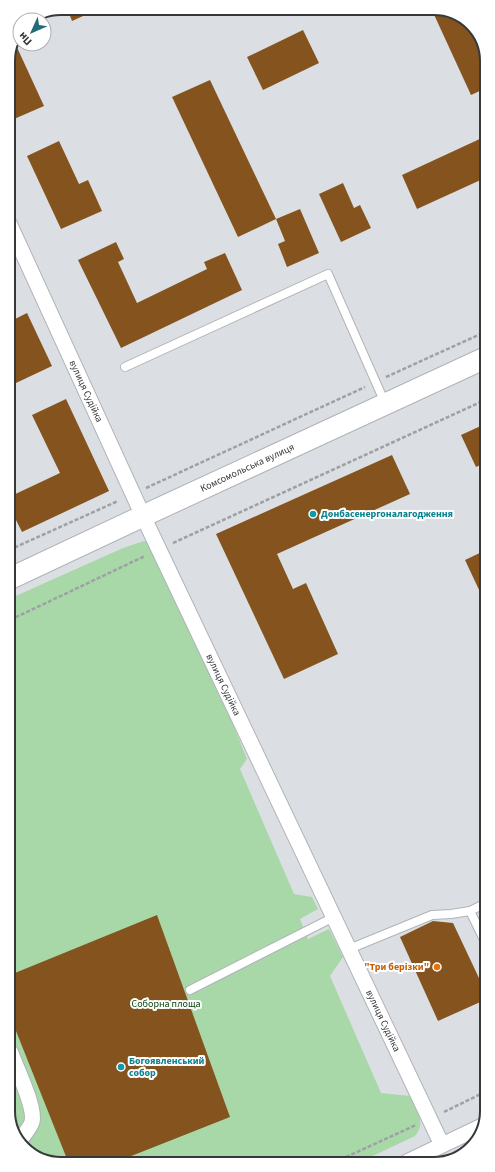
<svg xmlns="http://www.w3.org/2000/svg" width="495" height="1172" font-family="'Source Sans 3',sans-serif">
	<rect width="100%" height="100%" fill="#dbdfe3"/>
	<!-- green -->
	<path fill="#a8d8a8" d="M144 541 152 544 167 561 247 759 240 769 294 894 312 897 318 909 300 919 308 939 329 929 343 957 330 976 381 1093 410 1096C416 1111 427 1122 415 1136L360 1162 58 1164 29 1153 11 1127 9 599 123 548Z"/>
	<!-- building -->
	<g fill="#85541e">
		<path d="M67 8H101L72 21Z"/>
		<path d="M431 8H437L466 19 484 45V89L471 95Z"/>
		<path d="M303 30 319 63 263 90 247 57Z"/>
		<path d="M15 43 44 106 14 119 8 106V58Z"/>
		<path d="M210 80 276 219 238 237 172 97Z"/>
		<path d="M484 137 485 178 417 209 402 175Z"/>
		<path d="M59 141 79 184 88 180 102 211 61 229 27 156Z"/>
		<path d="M343 183 354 208 360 205 371 228 341 242 319 194Z"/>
		<path d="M300 209 319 253 287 267 278 244 285 241 276 219Z"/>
		<path d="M116 242 124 259 118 262 137 303 207 269 204 262 225 253 242 290 121 348 78 260Z"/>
		<path d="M9 270 13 278 9 280Z"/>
		<path d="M27 313 52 366 16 383 9 369V322Z"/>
		<path d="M66 399 109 491 22 532 9 506V497L60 473 32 415Z"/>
		<path d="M485 424V463L476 467 461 435Z"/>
		<path d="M392 455 410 494 277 554 293 589 306 583 338 654 284 679 216 534Z"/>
		<path d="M486 550V589L480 592 465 560Z"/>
		<path d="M157 915 230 1117 111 1164H69L10 1016V975Z"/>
		<path d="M433 921 453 923 487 995V999L438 1021 400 937Z"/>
	</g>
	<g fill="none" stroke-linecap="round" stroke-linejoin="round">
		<defs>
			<g id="lane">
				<path d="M125 367 328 274 385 403"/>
				<path d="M470 911 486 903"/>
				<path d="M349 949 432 915 451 914 470 911 487 946"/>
				<path d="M190 990 334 917"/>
			</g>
			<g id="street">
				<path id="s1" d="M9 223 143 516 442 1145"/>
				<path d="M11 1053C16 1068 36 1107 32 1122 30 1128 24 1135 20 1140"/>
				<path d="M407 1162 482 1126"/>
			</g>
			<g id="secondary">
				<path id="s2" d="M9 579 143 516 485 358"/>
			</g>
		</defs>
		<!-- lane casing -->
		<use href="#lane" stroke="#b0b3b8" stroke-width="10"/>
		<!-- street casing -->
		<use href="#street" stroke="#b0b3b8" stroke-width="17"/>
		<!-- secondary casing -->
		<use href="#secondary" stroke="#b0b3b8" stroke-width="23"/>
		<!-- path -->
		<g stroke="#9ea1a4" stroke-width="2.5" stroke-dasharray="4 2" stroke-linecap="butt">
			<path d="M386 377 485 332"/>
			<path d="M146 488 365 387"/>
			<path d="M173 543 485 400"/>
			<path d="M9 550 118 501"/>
			<path d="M10 620 145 556"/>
			<path d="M444 1112 487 1091"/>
			<path d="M335 1162 416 1125"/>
		</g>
		<!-- lane -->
		<use href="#lane" stroke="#fff" stroke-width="8"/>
		<!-- street -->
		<use href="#street" stroke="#fff" stroke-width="15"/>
		<!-- secondary -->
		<use href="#secondary" stroke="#fff" stroke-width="21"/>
	</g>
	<!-- markers -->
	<g fill="#0f9aa8" stroke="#fff" stroke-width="1.5">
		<circle cx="313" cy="514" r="4"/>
		<circle cx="121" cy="1067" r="4"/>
	</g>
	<circle fill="#e8710a" stroke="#fff" stroke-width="1.5" cx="437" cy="967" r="4"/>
	<g text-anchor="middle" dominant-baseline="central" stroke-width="4" stroke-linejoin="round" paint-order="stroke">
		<!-- street labels -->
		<g font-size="10" fill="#37383a" stroke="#fff">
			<text stroke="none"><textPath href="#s1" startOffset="185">вулиця Судійка</textPath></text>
			<text stroke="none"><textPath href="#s2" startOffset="263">Комсомольська вулиця</textPath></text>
			<text stroke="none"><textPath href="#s1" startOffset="509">вулиця Судійка</textPath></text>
			<text stroke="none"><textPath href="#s1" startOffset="881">вулиця Судійка</textPath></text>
		</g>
		<!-- culture labels -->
		<g font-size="10" font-weight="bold" fill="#0d838f" stroke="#fff" text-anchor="start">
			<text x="321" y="514">Донбасенергоналагодження</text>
			<text x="129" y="1061">Богоявленський<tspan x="129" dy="12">собор</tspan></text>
		</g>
		<!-- food labels -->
		<g font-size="10" font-weight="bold" fill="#c56008" stroke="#fff" text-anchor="end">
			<text x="429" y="967">"Три берізки"</text>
		</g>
		<!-- park labels -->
		<g font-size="10" fill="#07430f" stroke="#fff">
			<text x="166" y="1004">Соборна площа</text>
		</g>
	</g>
	<!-- crop -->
	<path d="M0 0H495V1172H0ZM61 15H434A46 46 0 0 1 480 61V1111A46 46 0 0 1 434 1157H61A46 46 0 0 1 15 1111V61A46 46 0 0 1 61 15Z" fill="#fff" fill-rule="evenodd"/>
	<path fill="none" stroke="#37383a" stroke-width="2" d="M61 15H434A46 46 0 0 1 480 61V1111A46 46 0 0 1 434 1157H61A46 46 0 0 1 15 1111V61A46 46 0 0 1 61 15Z"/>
	<!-- north arrow -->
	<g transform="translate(32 32) rotate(225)"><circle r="19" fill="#ffffff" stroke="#afafb0"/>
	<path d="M0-3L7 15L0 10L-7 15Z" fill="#236b78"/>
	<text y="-6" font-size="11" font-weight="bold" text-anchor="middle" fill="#37383a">Пн</text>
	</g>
</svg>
